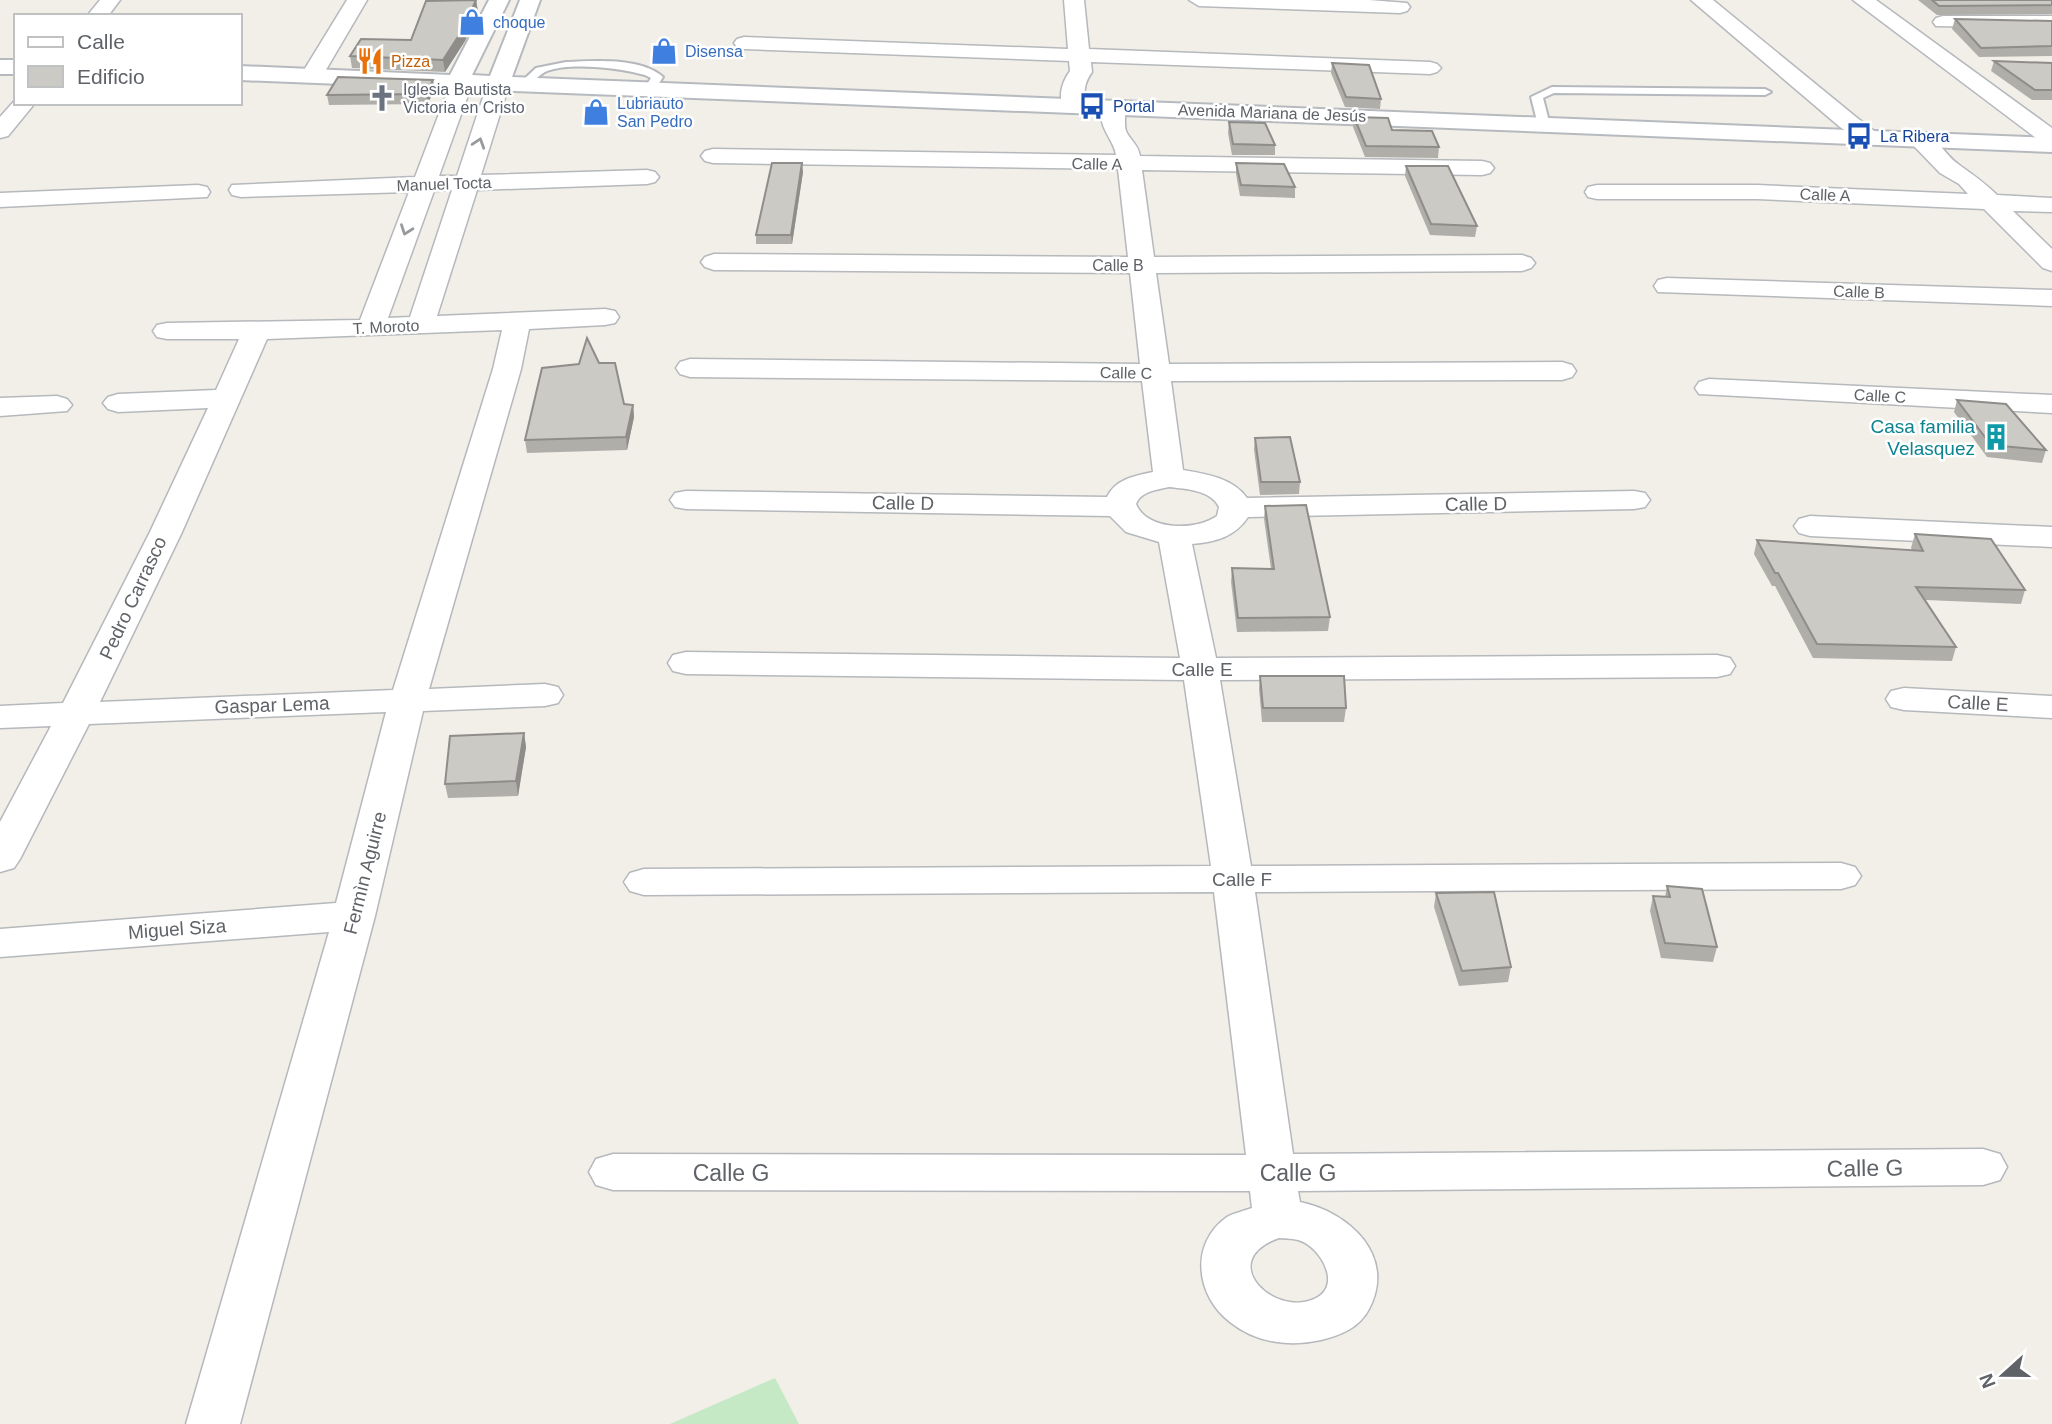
<svg xmlns="http://www.w3.org/2000/svg" width="2052" height="1424" font-family="Arial,sans-serif">
	<rect width="100%" height="100%" fill="#f1efe8"/>
	<!-- green -->
	<path fill="#c5e8c5" d="M775 1378 799 1424H670Z"/>
	<g fill="none" stroke-linecap="round" stroke-linejoin="round">
		<defs>
			<g id="lane">
				<path d="M566 62C594 61 640 57 663 77L654 91 650 92 644 89 651 78 645 75C620 68 571 62 547 71 540 74 535 80 530 85L520 83 536 68Z"/>
				<path d="M1552 87 1765 89 1771 92 1765 95 1554 93 1543 98 1550 125 1544 129 1538 125 1531 97Z"/>
			</g>
			<g id="street">
				<path d="M100 0H120L108 16H87Z"/>
				<path d="M347 0H367L320 80H304L301 75Z"/>
				<path d="M1064 0H1084L1089 49 1430 62 1437 64 1441 68 1437 72 1430 74 1091 62 1092 72C1079 90 1089 97 1081 110H1065C1057 98 1062 82 1070 71L1069 61 744 49 737 47 734 43 737 39 744 37 1068 49Z"/>
				<path d="M1189 0H1369L1407 3 1410 7 1407 11 1400 13 1199 6Z"/>
				<path d="M1691 0H1713L1856 117 1882 137 1879 142H1863L1840 127Z"/>
				<path d="M1853 0H1876L2052 128V146L2044 144Z"/>
				<path d="M1943 16H2052V28L1936 26 1933 22 1936 18Z"/>
				<path d="M458 74 466 75 469 80 467 98 439 176H457L488 82 491 77H507L510 82 481 175 647 170 655 172 659 177 655 182 647 184 477 190 437 316 605 309 615 311 619 317 615 323 605 325 529 329 521 369 429 689 545 684 558 687 563 695 558 703 545 706 423 711 375 916 240 1424H186L329 932 0 957V929L336 903 386 712 89 724 20 859 14 868 0 872V822L51 726 0 728V706L63 703 150 532 208 408 118 412 108 409 103 403 108 397 118 394 216 390 239 339H167L157 337 153 331 157 325 167 323 360 320 409 192 241 197 232 195 229 190 232 185 415 177 445 98 450 75ZM452 190 410 317 388 318 434 191ZM502 330 493 369 393 690 100 702 182 532 267 339Z"/>
				<path d="M16 99V103H35L8 136 0 138V117Z"/>
				<path d="M1114 100 1122 102C1128 111 1123 121 1126 131 1130 140 1138 144 1140 156L1482 161 1490 163 1494 168 1490 173 1482 175 1142 170 1154 257 1522 255 1531 258 1535 263 1531 268 1522 271 1156 273 1169 364 1562 362 1572 365 1576 371 1572 377 1562 380 1171 381 1183 470C1206 474 1233 478 1247 498L1634 491 1645 493 1650 500 1645 507 1634 509 1248 517C1235 537 1215 542 1192 544L1216 658 1717 655 1730 658 1735 666 1730 674 1717 677 1220 680 1251 866 1841 863 1855 867 1861 876 1855 885 1841 889 1255 892 1293 1154 1983 1149 2000 1154 2007 1167 2000 1180 1983 1185 1298 1191 1300 1202C1349 1212 1397 1256 1369 1309 1359 1328 1341 1335 1321 1340 1290 1347 1256 1343 1230 1322 1196 1296 1189 1244 1227 1217 1234 1213 1244 1211 1252 1208L1250 1191 613 1190 596 1185 589 1172 596 1159 613 1154 1246 1155 1214 892 644 895 630 891 624 882 630 873 644 869 1211 866 1184 680 686 674 673 671 668 663 673 655 686 652 1180 658 1159 542 1126 532 1110 516 686 509 675 507 670 500 675 493 686 491 1107 497C1116 479 1134 476 1153 472L1142 381 690 377 680 374 676 368 680 362 690 359 1140 364 1130 273 714 270 705 267 701 262 705 257 714 254 1128 257 1118 169 713 163 705 161 701 156 705 151 713 149 1116 155C1114 138 1092 123 1106 102ZM1169 487C1186 489 1211 490 1219 507L1217 516C1196 531 1147 531 1136 504 1141 491 1157 490 1169 487ZM1279 1238C1286 1239 1294 1238 1301 1241 1320 1248 1341 1283 1318 1297 1277 1321 1213 1261 1279 1238Z"/>
				<path d="M1920 132C1937 136 1944 154 1958 164 1972 174 1985 183 1997 195L2052 198V212L2013 211 2052 249V271L2043 268 1984 209 1757 199H1597L1588 197 1585 192 1588 187 1597 185H1757L1968 194 1959 184 1940 173 1912 144 1909 139 1912 134Z"/>
				<path d="M198 185 207 187 210 192 207 197 0 207V193Z"/>
				<path d="M1667 278 2052 290V306L1658 292 1654 286 1658 280Z"/>
				<path d="M1709 379 2052 395V413L1699 394 1695 388 1699 382Z"/>
				<path d="M57 396 67 399 72 405 67 411 0 416V398Z"/>
				<path d="M1810 516 2052 527V547L1810 536 1799 533 1794 526 1799 519Z"/>
				<path d="M1904 688 2052 696V718L1904 710 1891 707 1886 699 1891 691Z"/>
			</g>
			<g id="secondary">
				<path d="M489 0H509L472 75 490 76 520 0H540L512 77 2052 138V152L240 80V66L450 75Z"/>
				<rect x="0" y="60" width="16" height="14"/>
			</g>
		</defs>
		<!-- lane casing -->
		<use href="#lane" stroke="#b5b8bc" stroke-width="4"/>
		<!-- street casing -->
		<use href="#street" stroke="#b5b8bc" stroke-width="3"/>
		<!-- secondary casing -->
		<use href="#secondary" stroke="#b6babf" stroke-width="4"/>
		<!-- lane -->
		<use href="#lane" fill="#fff" fill-rule="evenodd"/>
		<!-- street -->
		<use href="#street" fill="#fff" fill-rule="evenodd"/>
		<!-- secondary -->
		<use href="#secondary" fill="#fff" fill-rule="evenodd"/>
	</g>
	<!-- wall -->
	<g fill="#afaea9">
		<path d="M476 0 478 12 465 41 445 72 352 68 350 56 411 40Z"/>
		<path d="M1918 0H2052V14L1937 15Z"/>
		<path d="M1955 19 2052 21V56L1979 57 1952 29Z"/>
		<path d="M1994 61 2052 63V100H2032L1991 71Z"/>
		<path d="M1332 63 1381 99 1380 109 1345 107 1331 73Z"/>
		<path d="M435 90 427 104 329 105 327 95Z"/>
		<path d="M1354 117 1439 147 1438 158 1365 157 1353 127Z"/>
		<path d="M1229 122 1275 145V155H1232L1228 133Z"/>
		<path d="M1236 163 1295 187V198L1240 196 1236 174Z"/>
		<path d="M1406 166 1477 226 1475 237 1430 235 1405 176Z"/>
		<path d="M803 172 792 244H756V235Z"/>
		<path d="M599 363 624 404 633 405 634 417 627 450 527 453 525 440Z"/>
		<path d="M1957 400 2046 450 2042 463 1987 457 1954 412Z"/>
		<path d="M1255 438 1300 482 1299 494 1260 495 1254 450Z"/>
		<path d="M1265 506 1330 617 1328 631 1237 632 1231 582 1232 568 1271 569 1264 519Z"/>
		<path d="M1915 534 2025 590 2021 604 1926 600 1956 647 1952 661 1813 658 1775 586H1772L1754 554 1757 540 1913 551 1911 548Z"/>
		<path d="M1260 676 1346 708 1344 722H1262L1259 689Z"/>
		<path d="M524 733 526 747 518 796 448 798 445 784Z"/>
		<path d="M1667 886 1717 947 1713 962 1661 958 1650 911 1653 896 1665 897Z"/>
		<path d="M1436 893 1511 967 1508 982 1459 986 1434 907Z"/>
	</g>
	<!-- shaded-wall -->
	<g fill="#8f8d8a">
		<path d="M476 0 478 12 465 41 445 72 443 60Z"/>
		<path d="M433 80 435 90 427 104 426 94Z"/>
		<path d="M802 163 803 172 792 244 791 235Z"/>
		<path d="M633 405 634 417 627 450 626 437Z"/>
		<path d="M524 733 526 747 518 796 516 781Z"/>
	</g>
	<!-- building -->
	<g fill="#cccac5" stroke="#8f8d8a" stroke-width="2">
		<path d="M476 0 463 29 443 60 350 56 361 39 411 40 426 1Z"/>
		<path d="M1932 0H2052V5L1939 6Z"/>
		<path d="M1955 19 2052 21V46L1981 48Z"/>
		<path d="M1994 61 2052 63V90H2035Z"/>
		<path d="M1332 63 1369 65 1381 99 1346 97Z"/>
		<path d="M338 77 433 80 426 94 327 95Z"/>
		<path d="M1354 117 1388 118 1392 130 1432 131 1439 147 1366 146Z"/>
		<path d="M1229 122 1265 123 1275 145 1233 144Z"/>
		<path d="M772 163H802L791 235H756Z"/>
		<path d="M1236 163 1284 164 1295 187 1241 185Z"/>
		<path d="M1406 166H1448L1477 226 1431 224Z"/>
		<path d="M587 338 599 363H615L624 404 633 405 626 437 525 440 542 368 579 364Z"/>
		<path d="M1957 400 2006 404 2046 450 1991 445Z"/>
		<path d="M1290 437 1300 482H1261L1255 438Z"/>
		<path d="M1306 505 1330 617 1238 618 1232 568 1274 569 1265 506Z"/>
		<path d="M1915 534 1991 539 2025 590 1916 587 1956 647 1817 644 1778 573H1775L1757 540 1923 551Z"/>
		<path d="M1260 676H1344L1346 708H1263Z"/>
		<path d="M524 733 516 781 445 784 450 736Z"/>
		<path d="M1667 886 1702 889 1717 947 1665 943 1653 896 1670 897Z"/>
		<path d="M1494 892 1511 967 1462 971 1436 893Z"/>
	</g>
	<!-- one-way arrows -->
	<defs><path id="oneway-chevron" d="M-2-3.5L2.5 0L-2 3.5" fill="none" stroke-width="1.6" stroke-linecap="round" stroke-linejoin="round" transform="scale(1.75)"/></defs>
	<g stroke="#979a9d">
		<use href="#oneway-chevron" transform="translate(479 143) rotate(-72)"/>
		<use href="#oneway-chevron" transform="translate(406 230) rotate(110)"/>
	</g>
	<!-- icons -->
	<defs>
		<symbol id="shop-bare" viewBox="-9 -9 18 18"><path d="M-5-2.5h2.3a2.7 3.5 0 0 1 5.4 0H5L5.5 6h-11ZM-1.5-2.5h3a1.5 2.3 0 0 0-3 0Z" fill="#3f7fe0" stroke="#fff" stroke-width="2.5" paint-order="stroke"/></symbol>
		<symbol id="restaurant-bare" viewBox="-9 -9 18 18"><path d="M-5-6h1v4h1v-4h1v4h1v-4h1v5L-1.5 .5V6h-2V.5L-5-1ZM5-6V6H3V1.5H1.5Q1.5-4 5-6Z" fill="#e8710a" stroke="#fff" stroke-width="2.5" paint-order="stroke"/></symbol>
		<symbol id="church-bare" viewBox="-9 -9 18 18"><path d="M-1.2-6h2.4v3.5h3.3v2.4h-3.3V6h-2.4V-.1h-3.3v-2.4h3.3Z" fill="#6b7280" stroke="#fff" stroke-width="2.5" paint-order="stroke"/></symbol>
		<symbol id="bus-bare" viewBox="-9 -9 18 18"><path d="M-5-6H5V4H4V6H2V4H-2V6H-4V4H-5ZM-3.5-4V0h7V-4ZM-3.5 1.2v1.5H-2V1.2ZM2 1.2v1.5H3.5V1.2Z" fill="#1a4fb4" stroke="#fff" stroke-width="2.5" paint-order="stroke"/></symbol>
		<symbol id="building-bare" viewBox="-9 -9 18 18"><path d="M-4-6H4V6H1V3H-1V6H-4ZM-2.5-4.3h1.7v1.8h-1.7ZM.8-4.3h1.7v1.8H.8ZM-2.5-1h1.7V.8h-1.7ZM.8-1h1.7V.8H.8Z" fill="#0f9aa8" stroke="#fff" stroke-width="2.5" paint-order="stroke"/></symbol>
	</defs>
	<g fill-rule="evenodd">
		<use href="#shop-bare" x="453" y="3" width="38" height="38"/>
		<use href="#shop-bare" x="645" y="32" width="38" height="38"/>
		<use href="#restaurant-bare" x="351" y="42" width="38" height="38"/>
		<use href="#church-bare" x="363" y="79" width="38" height="38"/>
		<use href="#bus-bare" x="1073" y="87" width="38" height="38"/>
		<use href="#shop-bare" x="577" y="93" width="38" height="38"/>
		<use href="#bus-bare" x="1840" y="117" width="38" height="38"/>
		<use href="#building-bare" x="1977" y="418" width="38" height="38"/>
	</g>
	<g text-anchor="middle" dominant-baseline="central" stroke-width="5" stroke-linejoin="round" paint-order="stroke">
		<!-- far-shop labels -->
		<g font-size="16" fill="#366cbe" stroke="#fff" text-anchor="start">
			<text x="493" y="22">choque</text>
			<text x="685" y="51">Disensa</text>
			<text x="617" y="103">Lubriauto<tspan x="617" dy="18">San Pedro</tspan></text>
		</g>
		<!-- far-food labels -->
		<g font-size="16" fill="#c56008" stroke="#fff" text-anchor="start">
			<text x="391" y="61">Pizza</text>
		</g>
		<!-- far-worship labels -->
		<g font-size="16" fill="#5b616d" stroke="#fff" text-anchor="start">
			<text x="403" y="89">Iglesia Bautista<tspan x="403" dy="18">Victoria en Cristo</tspan></text>
		</g>
		<!-- far-transit labels -->
		<g font-size="16" fill="#164399" stroke="#fff" text-anchor="start">
			<text x="1113" y="106">Portal</text>
			<text x="1880" y="136">La Ribera</text>
		</g>
		<!-- far-street labels -->
		<g font-size="16" fill="#5f6368" stroke="#fff">
			<text transform="translate(1272 113) rotate(2)">Avenida Mariana de Jesús</text>
			<text transform="translate(1097 164) rotate(1)">Calle A</text>
			<text transform="translate(444 184) rotate(-2)">Manuel Tocta</text>
			<text transform="translate(1825 195) rotate(2)">Calle A</text>
			<text x="1118" y="265">Calle B</text>
			<text transform="translate(1859 292) rotate(2)">Calle B</text>
			<text transform="translate(386 327) rotate(-3)">T. Moroto</text>
			<text transform="translate(1126 373) rotate(1)">Calle C</text>
			<text transform="translate(1880 396) rotate(3)">Calle C</text>
		</g>
		<!-- culture labels -->
		<g font-size="19" fill="#0d838f" stroke="#fff" text-anchor="end">
			<text x="1975" y="426">Casa familia<tspan x="1975" dy="22">Velasquez</tspan></text>
		</g>
		<!-- street labels -->
		<g font-size="19" fill="#5f6368" stroke="#fff">
			<text transform="translate(903 503) rotate(1)">Calle D</text>
			<text transform="translate(1476 504) rotate(-1)">Calle D</text>
			<text transform="translate(133 598) rotate(-65)">Pedro Carrasco</text>
			<text x="1202" y="669">Calle E</text>
			<text transform="translate(1978 703) rotate(3)">Calle E</text>
			<text transform="translate(272 705) rotate(-2)">Gaspar Lema</text>
			<text transform="translate(365 873) rotate(-76)">Fermìn Aguirre</text>
			<text x="1242" y="879">Calle F</text>
			<text transform="translate(177 929) rotate(-4)">Miguel Siza</text>
		</g>
		<!-- near-street labels -->
		<g font-size="23" fill="#5f6368" stroke="#fff">
			<text transform="translate(1865 1168) rotate(-1)">Calle G</text>
			<text x="731" y="1173">Calle G</text>
			<text x="1298" y="1173">Calle G</text>
		</g>
	</g>
	<!-- legend -->
	<rect x="14" y="14" width="228" height="91" fill="#ffffff" stroke="#bfc1c3" stroke-width="2"/>
	<rect x="28" y="37" width="35" height="10" fill="#ffffff" stroke="#bfc1c3" stroke-width="2"/>
	<text x="77" y="49" font-size="21" fill="#5f6368">Calle</text>
	<rect x="28" y="66" width="35" height="21" fill="#cccac5" stroke="#bfc1c3" stroke-width="2"/>
	<text x="77" y="84" font-size="21" fill="#5f6368">Edificio</text>
	<!-- north arrow -->
	<g transform="translate(2003 1375) rotate(249)" stroke="#ffffff" stroke-width="5" paint-order="stroke">
	<path d="M0-5L12 26L0 18L-12 26Z" fill="#5f6368"/>
	<text y="-10" font-size="19" font-weight="bold" text-anchor="middle" fill="#5f6368">N</text>
	</g>
</svg>
